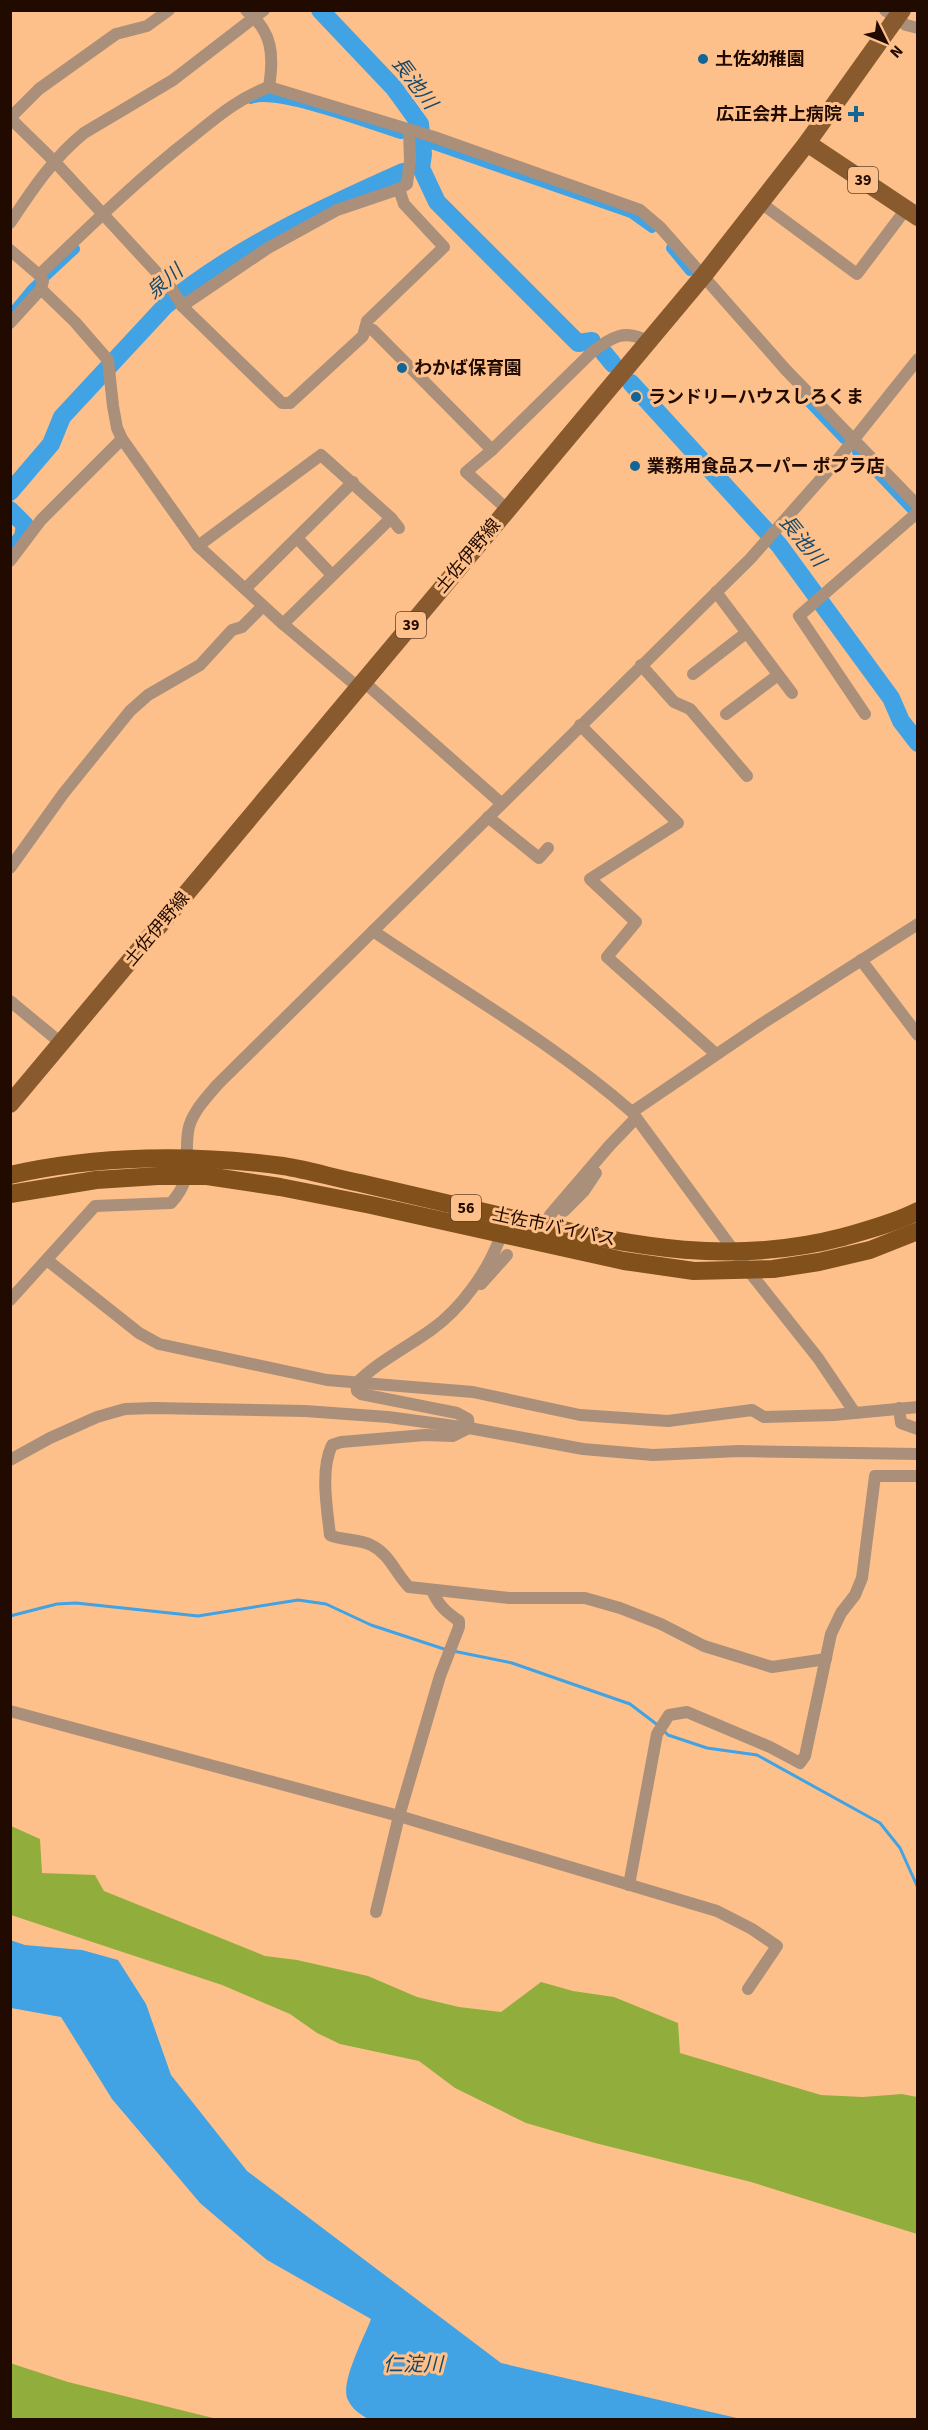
<svg xmlns="http://www.w3.org/2000/svg" width="928" height="2430" font-family="'Source Sans 3','Noto Sans JP',sans-serif">
	<rect width="100%" height="100%" fill="#fec08a"/>
	<!-- green -->
	<g fill="#91ae3d">
		<path d="M11 1826 40 1839 42 1873 95 1875 104 1891 265 1956 297 1960 368 1976 417 1997 459 2007 501 2012 541 1982 573 1991 614 1997 678 2023 680 2053 821 2095 863 2097 902 2094 917 2097V2234L751 2182 595 2143 526 2123 455 2088 419 2061 340 2044 317 2033 290 2014 222 1985 11 1915Z"/>
		<path d="M10 2363 68 2382 217 2419H11Z"/>
	</g>
	<!-- water -->
	<path fill="#41a2e4" d="M10 1940 25 1945 82 1950 118 1960 146 2004 171 2075 247 2171 501 2363 741 2419H368C360 2414 352 2409 348 2400 339 2384 365 2336 371 2319L267 2260 200 2203 112 2099 61 2017 11 2008Z"/>
	<g fill="none" stroke-linecap="round" stroke-linejoin="round">
		<!-- stream -->
		<g stroke="#41a2e4" stroke-width="3">
			<path d="M10 1616 57 1604 76 1603 198 1616 298 1600 326 1604 371 1625 447 1650"/>
			<path d="M453 1651 512 1663 630 1704 659 1726"/>
			<path d="M664 1731 668 1735 707 1748 757 1755 880 1823 900 1848 918 1888"/>
		</g>
		<!-- canal -->
		<g stroke="#41a2e4" stroke-width="10">
			<path d="M251 99C276 88 371 125 401 134"/>
			<path d="M417 139 631 213 652 228"/>
			<path d="M671 248 690 271"/>
			<path d="M13 312 32 289 75 249"/>
			<path d="M803 396 844 439"/>
			<path d="M857 452 918 516"/>
		</g>
		<!-- river -->
		<g stroke="#41a2e4" stroke-width="18">
			<path d="M320 10 394 88 420 124 423 154 421 168 437 202 578 343 592 341"/>
			<path d="M604 353 613 364"/>
			<path d="M631 383 779 545 891 698 901 721 918 743"/>
			<path d="M10 492 51 444 62 417 166 305C235 248 322 208 403 172"/>
			<path d="M10 510 25 525 23 537 11 553"/>
		</g>
		<!-- minor -->
		<g stroke="#aa907a" stroke-width="12">
			<path d="M246 10C273 32 274 55 269 87"/>
			<path d="M885 10 906 25 918 28"/>
			<path d="M10 118 55 162 172 289 182 306 282 403H290L363 336 367 321 444 247 404 204 399 189"/>
			<path d="M10 118 39 89 116 34 147 26 169 10"/>
			<path d="M761 203 857 274 906 209"/>
			<path d="M10 223C32 190 53 158 84 133L173 80 264 10"/>
			<path d="M10 250 39 275 43 281 41 289 75 322 108 360 113 406 117 428 122 439 198 546 283 624 359 688"/>
			<path d="M39 275C89 227 138 179 192 137 217 117 239 98 269 87L434 137 640 210 660 227 786 370 918 506"/>
			<path d="M182 306 268 248 337 210 399 189 407 184 410 160 409 130"/>
			<path d="M10 323 41 289"/>
			<path d="M365 329 373 330 492 450 591 353C611 337 625 328 649 342"/>
			<path d="M492 450 466 472 507 509"/>
			<path d="M391 518 399 528"/>
			<path d="M297 538 332 575"/>
			<path d="M198 546 321 455 391 518 283 624"/>
			<path d="M10 561 41 520 122 439"/>
			<path d="M245 589 353 482"/>
			<path d="M716 592 792 693"/>
			<path d="M641 665 674 702 690 709 747 776"/>
			<path d="M693 674 746 633"/>
			<path d="M364 682 501 803"/>
			<path d="M726 714 778 675"/>
			<path d="M865 714 799 616 918 512"/>
			<path d="M580 725 678 823 590 879 636 922 607 957 716 1054"/>
			<path d="M488 817 539 858 548 848"/>
			<path d="M10 868 63 794 130 711 148 695 200 665 232 630 242 627 263 606"/>
			<path d="M373 931C460 990 553 1043 632 1112L748 1270 818 1358 855 1413"/>
			<path d="M861 960 918 1035"/>
			<path d="M10 1001 61 1043"/>
			<path d="M632 1112 763 1023 918 924"/>
			<path d="M564 1211 584 1191 596 1173"/>
			<path d="M546 1226 550 1215 610 1145 636 1118"/>
			<path d="M501 1235C489 1270 461 1309 431 1330 406 1348 377 1362 356 1384L357 1391 361 1394 457 1413 468 1419 469 1428 453 1436 425 1435 341 1442 332 1445C320 1470 327 1508 330 1535 339 1540 359 1539 371 1545 390 1554 395 1573 409 1587L509 1598H585L620 1608 661 1624 704 1646 772 1667 826 1659"/>
			<path d="M47 1260 139 1333 159 1344 327 1380 473 1392 580 1415 668 1421 752 1410 764 1417 834 1415 918 1407"/>
			<path d="M481 1284 507 1255"/>
			<path d="M10 1300 95 1206 171 1203C194 1178 184 1162 188 1132 190 1114 207 1097 218 1084L750 559 835 463 918 359"/>
			<path d="M899 1408 901 1423 918 1429"/>
			<path d="M10 1460 50 1438 97 1417 125 1409 154 1408 305 1411 388 1417 469 1428 583 1449 653 1455 739 1451 918 1454"/>
			<path d="M10 1711 399 1816 717 1911 752 1929 777 1946 748 1989"/>
			<path d="M629 1885 657 1734 669 1715 687 1712 770 1747 800 1763 805 1756 831 1634 841 1613 855 1595 862 1578 875 1476H918"/>
			<path d="M376 1912 399 1816 440 1676 459 1627V1621C446 1612 438 1605 432 1590"/>
		</g>
		<!-- primary -->
		<g stroke="#885a2e" stroke-width="18">
			<path d="M807 143 918 217"/>
			<path d="M10 1104 704 275 807 143 902 10"/>
		</g>
		<!-- trunk -->
		<g stroke="#82501a" stroke-width="18">
			<path d="M10 1175C98 1155 194 1154 283 1166 309 1170 334 1178 360 1183 416 1196 471 1209 527 1222 636 1247 732 1266 843 1237 867 1230 895 1223 918 1211"/>
			<path d="M10 1194 96 1180 158 1176H207L280 1187 371 1205 624 1261 694 1271 773 1269 819 1262 870 1250 918 1231"/>
		</g>
	</g>
	<!-- markers -->
	<g fill="#136597" stroke="#fec08a" stroke-width="2">
		<circle cx="703" cy="59" r="6"/>
		<path d="M853 105h6v6h6v6h-6v6h-6v-6h-6v-6h6z"/>
		<circle cx="402" cy="368" r="6"/>
		<circle cx="636" cy="397" r="6"/>
		<circle cx="635" cy="466" r="6"/>
	</g>
	<g text-anchor="middle" dominant-baseline="central" stroke-width="6" stroke-linejoin="round" paint-order="stroke">
		<!-- shield labels -->
		<g fill="#fec08a" stroke="#634129" stroke-width="1.5">
			<rect x="848" y="167" width="30" height="26" rx="4.5"/>
			<rect x="396" y="612" width="30" height="26" rx="4.5"/>
			<rect x="451" y="1195" width="30" height="26" rx="4.5"/>
		</g>
		<g font-size="16" font-weight="bold" fill="#210b00">
			<text x="863" y="180">39</text>
			<text x="411" y="625">39</text>
			<text x="466" y="1208">56</text>
		</g>
		<!-- poi labels -->
		<g font-size="18" font-weight="bold" fill="#210b00" stroke="#fec08a" text-anchor="start">
			<text x="715" y="59">土佐幼稚園</text>
			<text x="842" y="114" text-anchor="end">広正会井上病院</text>
			<text x="414" y="368">わかば保育園</text>
			<text x="648" y="397">ランドリーハウスしろくま</text>
			<text x="647" y="466">業務用食品スーパー ポプラ店</text>
		</g>
		<!-- street labels -->
		<g font-size="18" fill="#210b00" stroke="#fec08a">
			<text transform="translate(468 556) rotate(-50)">土佐伊野線</text>
			<text transform="translate(157 929) rotate(-50)">土佐伊野線</text>
			<text transform="translate(554 1227) rotate(12)">土佐市バイパス</text>
		</g>
		<!-- water labels -->
		<g font-size="20" font-style="italic" fill="#16496b" stroke="#fec08a">
			<text transform="translate(414 83) rotate(53)">長池川</text>
			<text transform="translate(165 282) rotate(-41)">泉川</text>
			<text transform="translate(802 541) rotate(51)">長池川</text>
			<text x="413" y="2365">仁淀川</text>
		</g>
	</g>
	<!-- border -->
	<rect width="928" height="2430" fill="none" stroke="#210b00" stroke-width="24"/>
	<!-- north arrow -->
	<g transform="translate(886 42) rotate(133)" stroke="#fec08a" stroke-width="4.5" paint-order="stroke">
	<path d="M0-4.5L10 22L0 15L-10 22Z" fill="#210b00"/>
	<text y="-9" font-size="16" font-weight="bold" text-anchor="middle" fill="#210b00">N</text>
	</g>
</svg>
